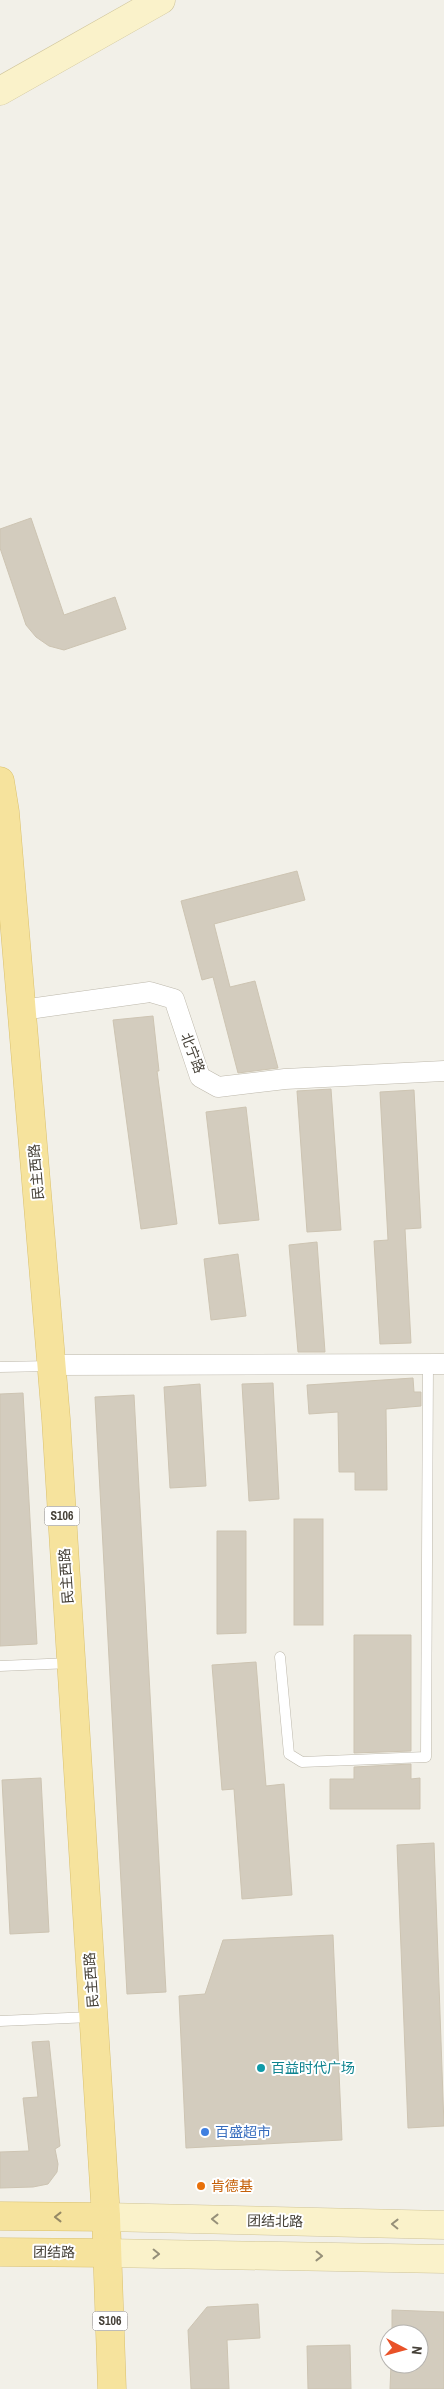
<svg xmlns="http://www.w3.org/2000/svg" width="444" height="2389" font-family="'Archivo Narrow','Noto Sans SC',sans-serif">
	<rect width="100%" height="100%" fill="#f2f0e8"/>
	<!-- building -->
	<g fill="#d3ccbe" stroke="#cdc4b2">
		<path d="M31 518 64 615 115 597 126 629 64 650 49 646 36 637 26 625 0 548V529Z"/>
		<path d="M297 871 305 900 214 924 230 987 255 981 278 1068 238 1073 213 977 202 980 181 901Z"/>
		<path d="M153 1016 159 1071H157L177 1224 141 1229 113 1020Z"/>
		<path d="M331 1089 341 1230 307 1232 297 1091Z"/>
		<path d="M414 1090 421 1228 405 1229 411 1343 380 1344 374 1241 388 1240 380 1092Z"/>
		<path d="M246 1107 259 1220 219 1224 206 1112Z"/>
		<path d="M317 1242 325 1352H298L289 1245Z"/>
		<path d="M238 1254 246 1316 211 1320 204 1259Z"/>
		<path d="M413 1378 414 1392H421V1406L386 1409 387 1490H355V1472H339L338 1412 309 1414 307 1385Z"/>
		<path d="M273 1383 279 1499 249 1501 242 1384Z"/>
		<path d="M200 1384 206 1486 170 1488 164 1387Z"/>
		<path d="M23 1393 37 1644 0 1646V1394Z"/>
		<path d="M134 1395 166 1992 127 1994 95 1397Z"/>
		<rect x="294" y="1519" width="29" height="106"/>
		<path d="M217 1531H246V1633L217 1634Z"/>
		<path d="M354 1635H411V1751L354 1753Z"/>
		<path d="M256 1662 266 1786 284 1784 292 1895 242 1899 234 1789 222 1790 212 1665Z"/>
		<path d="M411 1764V1779L420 1778V1809H330V1779H354V1767Z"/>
		<path d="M41 1778 49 1932 10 1934 2 1780Z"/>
		<path d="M434 1843 444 2126 408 2128 397 1845Z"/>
		<path d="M333 1935 342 2140 186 2148 179 1996 205 1994 223 1940Z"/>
		<path d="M49 2041 60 2146 55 2149 58 2164 57 2172 48 2184 33 2187 0 2188V2152L29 2151 23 2098 38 2097 32 2042Z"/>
		<path d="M258 2304 260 2338 227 2340 229 2389H191L188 2330 207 2307Z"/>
		<path d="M392 2310 444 2312V2389H390L391 2364H419V2334H392Z"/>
		<path d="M350 2345 351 2389H308L307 2346Z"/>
	</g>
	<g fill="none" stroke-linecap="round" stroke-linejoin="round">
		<defs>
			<g id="lane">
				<path d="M0 1367 51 1366"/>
				<path d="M280 1657 289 1754 302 1762 426 1757 428 1364"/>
				<path d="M0 1666 71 1663"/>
				<path d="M0 2021 91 2017"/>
			</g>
			<g id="street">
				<path d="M22 1010 150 992 174 999 200 1077 218 1087 285 1079 444 1071"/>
				<path d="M52 1365 444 1364"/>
			</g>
			<g id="secondary">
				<path d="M0 91 161 0"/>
				<path d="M106 2217 444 2225"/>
				<path d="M107 2253 444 2259"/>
			</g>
			<g id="primary">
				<path d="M0 781 5 812 56 1419 106 2217 112 2389"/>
				<path d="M0 2216 106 2217"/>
				<path d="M0 2252 107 2253"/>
			</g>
		</defs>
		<!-- lane casing -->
		<use href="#lane" stroke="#bdb8ab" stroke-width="11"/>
		<!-- street casing -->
		<use href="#street" stroke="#bdb8ab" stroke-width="21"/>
		<!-- secondary casing -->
		<use href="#secondary" stroke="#cfc49a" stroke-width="29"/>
		<!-- primary casing -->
		<use href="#primary" stroke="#dac16e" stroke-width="29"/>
		<!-- lane -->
		<use href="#lane" stroke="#fff" stroke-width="10"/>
		<!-- street -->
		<use href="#street" stroke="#fff" stroke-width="20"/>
		<!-- secondary -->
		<use href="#secondary" stroke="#faf2ca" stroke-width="28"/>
		<!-- primary -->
		<use href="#primary" stroke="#f6e39d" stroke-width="28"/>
	</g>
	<!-- one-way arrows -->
	<defs><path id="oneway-chevron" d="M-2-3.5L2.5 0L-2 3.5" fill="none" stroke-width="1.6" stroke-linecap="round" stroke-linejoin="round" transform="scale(1.25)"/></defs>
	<use stroke="#958965" href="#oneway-chevron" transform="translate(58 2217) rotate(-180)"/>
	<g stroke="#969079">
		<use href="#oneway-chevron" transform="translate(215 2219) rotate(-179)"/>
		<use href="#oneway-chevron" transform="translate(395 2224) rotate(-179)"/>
		<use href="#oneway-chevron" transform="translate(156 2254) rotate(1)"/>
		<use href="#oneway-chevron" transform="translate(319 2256) rotate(1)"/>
	</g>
	<!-- markers -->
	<circle fill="#0f9aa8" stroke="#fff" stroke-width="2" cx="261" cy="2068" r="5"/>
	<circle fill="#3f7fe0" stroke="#fff" stroke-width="2" cx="205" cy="2132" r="5"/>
	<circle fill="#e8710a" stroke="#fff" stroke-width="2" cx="201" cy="2186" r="5"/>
	<g text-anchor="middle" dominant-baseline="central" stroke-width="4" stroke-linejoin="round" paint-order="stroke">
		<!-- shield labels -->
		<g fill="#fff" stroke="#7d7973" stroke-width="1">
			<rect x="44.5" y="1506.5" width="35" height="19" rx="4"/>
			<rect x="92.5" y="2311.5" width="35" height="19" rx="4"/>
		</g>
		<g font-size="12" font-weight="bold" fill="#454037">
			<text x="62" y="1516">S106</text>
			<text x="110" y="2321">S106</text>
		</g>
		<!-- street labels -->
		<g font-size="14" fill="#454037" stroke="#fff">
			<text transform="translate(193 1053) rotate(69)">北宁路</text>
			<text transform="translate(36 1172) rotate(-95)">民主西路</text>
			<text transform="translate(66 1576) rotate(-94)">民主西路</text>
			<text transform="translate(91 1980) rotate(-94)">民主西路</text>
			<text transform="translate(275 2221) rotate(1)">团结北路</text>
			<text transform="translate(54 2252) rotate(1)">团结路</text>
		</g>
		<!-- culture labels -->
		<g font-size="14" fill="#0d838f" stroke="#fff" text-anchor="start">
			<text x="271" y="2068">百益时代广场</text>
		</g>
		<!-- shop labels -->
		<g font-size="14" fill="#366cbe" stroke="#fff" text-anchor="start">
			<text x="215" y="2132">百盛超市</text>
		</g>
		<!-- food labels -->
		<g font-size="14" fill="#c56008" stroke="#fff" text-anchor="start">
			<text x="211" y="2186">肯德基</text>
		</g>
	</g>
	<!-- north arrow -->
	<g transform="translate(404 2349) rotate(96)"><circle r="24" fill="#ffffff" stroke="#b5b3af"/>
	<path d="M0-4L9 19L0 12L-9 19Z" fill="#e95228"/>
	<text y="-8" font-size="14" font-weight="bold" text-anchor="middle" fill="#454037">N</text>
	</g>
</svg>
